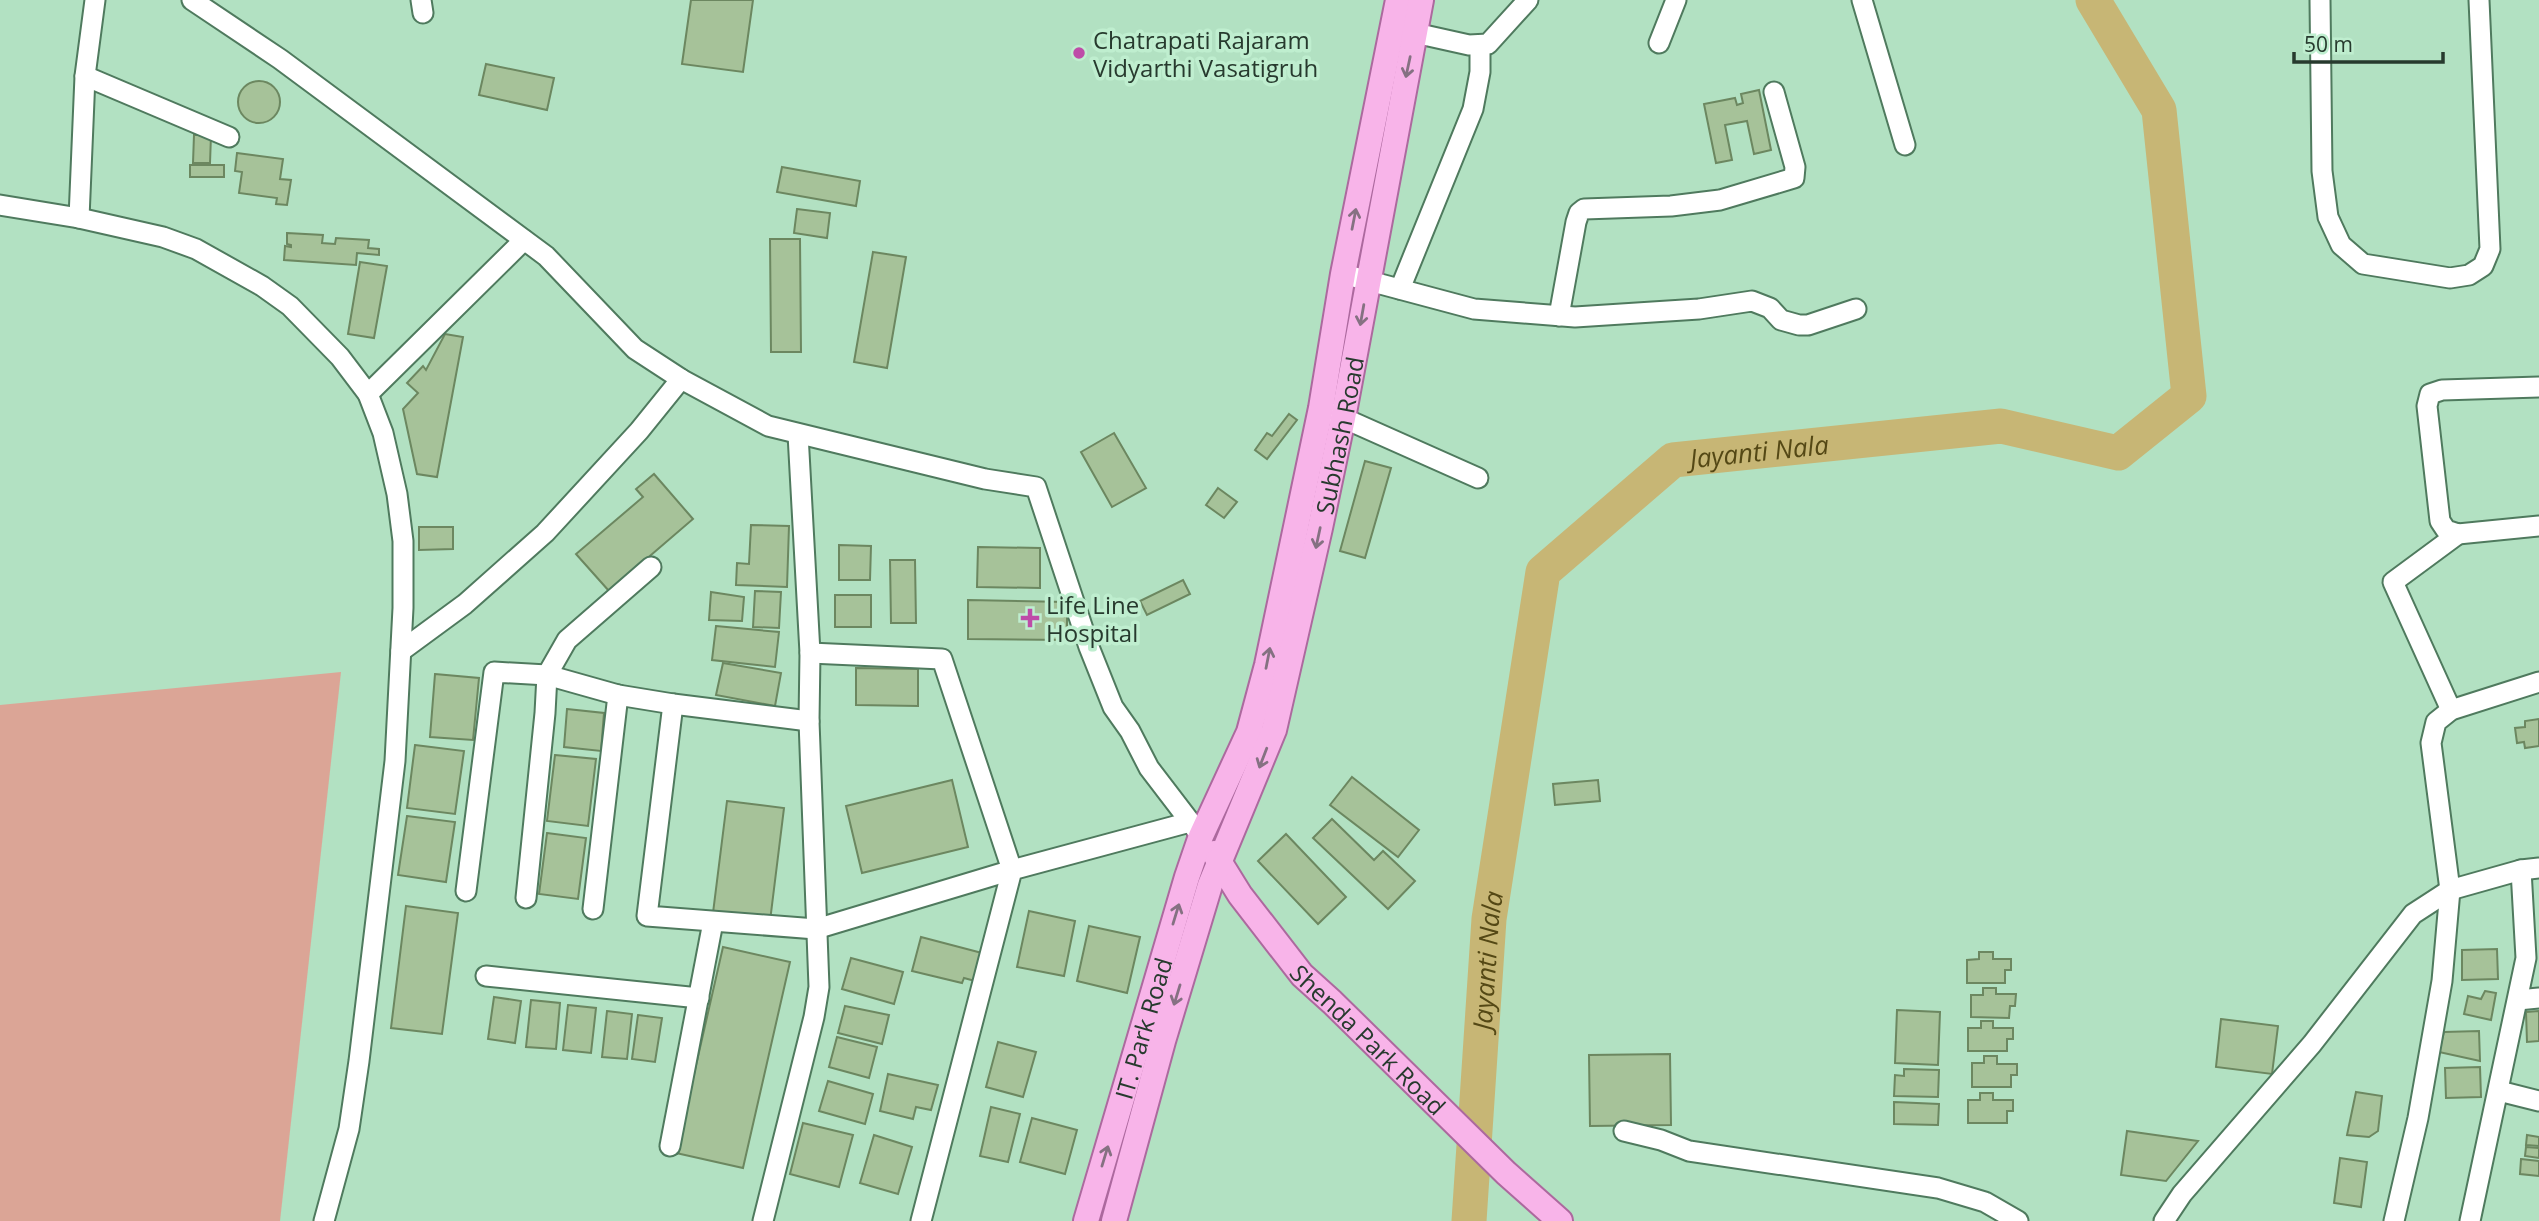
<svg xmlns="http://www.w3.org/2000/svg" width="2539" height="1221" font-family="'Open Sans',sans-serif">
	<rect width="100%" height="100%" fill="#b2e1c2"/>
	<!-- green -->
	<path fill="#dba596" d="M341 672 280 1221H0V705Z"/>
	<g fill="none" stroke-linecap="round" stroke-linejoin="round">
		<!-- river -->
		<path stroke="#c7b675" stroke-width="35" id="s1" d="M1469 1221 1489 919 1543 572 1673 460 2001 426 2118 453 2189 396 2159 110 2093 0"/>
	</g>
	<!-- building -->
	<g fill="#a6c299" stroke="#6c8760" stroke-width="2">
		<path d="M691 0H753L743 72 682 64Z"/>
		<path d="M486 64 554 78 547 110 479 95Z"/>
		<circle cx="259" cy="102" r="21"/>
		<path d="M1759 90 1771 150 1754 154 1747 121 1725 125 1732 160 1716 163 1704 104 1735 98 1737 105 1743 103 1741 94Z"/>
		<path d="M194 135H211L210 163H193Z"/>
		<path d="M237 153 283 159 280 179 291 180 287 205 276 204 277 198 239 193 242 172 235 171Z"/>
		<rect x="190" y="165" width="34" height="12"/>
		<path d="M782 167 860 181 856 206 777 192Z"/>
		<path d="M797 209 830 213 827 238 794 233Z"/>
		<path d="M287 233 323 235 322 243 335 244 336 238 369 240 368 248 379 249V255L357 253 356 265 284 260 285 246 291 247V245L287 244Z"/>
		<path d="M770 239H800L801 352H771Z"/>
		<path d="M873 252 906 257 887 368 854 362Z"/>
		<path d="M360 262 387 266 374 338 348 334Z"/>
		<path d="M445 334 463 337 437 477 417 474 403 409 418 393 407 383 423 366 426 370Z"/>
		<path d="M1289 414 1297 420 1267 459 1255 450 1267 433 1272 436Z"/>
		<path d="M1114 433 1146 488 1112 507 1081 452Z"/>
		<path d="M1365 461 1391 468 1365 558 1340 551Z"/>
		<path d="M654 474 693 519 609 591 576 554 643 497 636 489Z"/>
		<path d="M1218 488 1237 502 1224 518 1206 505Z"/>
		<path d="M751 525 789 526 787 587 736 585 737 563 749 564Z"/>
		<path d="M419 527H453V549L419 550Z"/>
		<path d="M839 545 871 546 870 580H839Z"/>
		<path d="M978 547 1040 548V588L977 587Z"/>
		<path d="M890 560H915L916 623H891Z"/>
		<path d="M1183 580 1190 594 1147 615 1140 601Z"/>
		<path d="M755 591 781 592 779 628 753 627Z"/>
		<path d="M711 592 744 597 742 621 709 620Z"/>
		<rect x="835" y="595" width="36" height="32"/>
		<path d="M968 600 1067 602V640L968 639Z"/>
		<path d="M716 626 779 632 775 667 712 660Z"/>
		<path d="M723 663 781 673 775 706 716 695Z"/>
		<path d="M856 668 918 669V706L856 705Z"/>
		<path d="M435 674 479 678 473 740 430 737Z"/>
		<path d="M567 709 604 713 601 751 564 747Z"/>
		<path d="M2539 719V746L2525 748 2524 742 2517 743 2515 728 2525 727V721Z"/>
		<path d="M415 745 464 751 455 814 407 808Z"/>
		<path d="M555 755 596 759 588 826 547 821Z"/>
		<path d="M1352 777 1419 830 1398 857 1330 805Z"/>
		<path d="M952 780 968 847 862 873 846 806Z"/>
		<path d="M1598 780 1600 801 1555 805 1553 784Z"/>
		<path d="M727 801 784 808 770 921 713 913Z"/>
		<path d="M407 816 455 822 446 882 398 875Z"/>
		<path d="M1332 819 1374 860 1383 851 1415 881 1388 909 1313 838Z"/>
		<path d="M547 833 586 838 578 899 539 894Z"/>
		<path d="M1286 834 1346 897 1318 924 1258 861Z"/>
		<path d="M406 906 458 913 442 1034 391 1028Z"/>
		<path d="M1029 911 1075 921 1064 976 1017 967Z"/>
		<path d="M1089 926 1140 937 1127 993 1077 981Z"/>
		<path d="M921 937 982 953 975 981 964 978 962 983 912 971Z"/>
		<path d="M723 947 790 962 743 1168 676 1153Z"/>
		<path d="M2497 949 2498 979 2462 980V950Z"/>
		<path d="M1979 952H1993V959H2011V970H2005V983H1967V960L1979 959Z"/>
		<path d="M851 958 903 972 894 1004 842 989Z"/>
		<path d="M1983 988H1996V994H2016L2015 1006H2010L2009 1018 1971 1017V995H1983Z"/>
		<path d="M2485 991 2496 993 2491 1020 2464 1014 2468 996 2481 999Z"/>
		<path d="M494 997 521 1001 515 1043 488 1039Z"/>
		<path d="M531 1000 560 1003 556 1049 526 1047Z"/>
		<path d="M568 1005 596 1008 591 1053 563 1050Z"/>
		<path d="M845 1006 889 1015 882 1044 838 1033Z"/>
		<path d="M1897 1010 1940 1012 1938 1065 1895 1063Z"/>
		<path d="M607 1011 632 1014 627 1059 602 1057Z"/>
		<path d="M2539 1011V1041L2527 1042 2526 1012Z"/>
		<path d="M638 1015 662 1018 655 1062 632 1059Z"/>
		<path d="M2221 1019 2278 1026 2272 1074 2216 1067Z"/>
		<path d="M1981 1021H1993V1028H2013V1039H2007V1051H1968V1028H1981Z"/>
		<path d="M2479 1031 2480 1061 2439 1052 2444 1032Z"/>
		<path d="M837 1037 877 1047 869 1078 829 1067Z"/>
		<path d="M998 1042 1036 1052 1023 1097 986 1087Z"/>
		<path d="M1670 1054 1671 1125 1590 1126 1589 1055Z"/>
		<path d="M1984 1056H1997V1064H2017V1075H2011V1087H1972V1063H1984Z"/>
		<path d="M2480 1067 2481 1097 2446 1098 2445 1068Z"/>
		<path d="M1904 1069 1939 1070 1938 1097 1894 1096 1895 1075 1904 1076Z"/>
		<path d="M888 1074 938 1085 931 1110 916 1107 913 1119 880 1111Z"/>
		<path d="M828 1081 873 1094 865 1124 819 1111Z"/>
		<path d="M2356 1092 2382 1096 2378 1131 2369 1137 2347 1135Z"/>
		<path d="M1980 1093H1993V1100H2013V1111H2007V1123H1968V1100H1980Z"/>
		<path d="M1894 1102 1939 1104 1938 1125 1894 1124Z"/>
		<path d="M991 1107 1020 1114 1008 1162 980 1156Z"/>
		<path d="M1032 1118 1077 1130 1065 1174 1020 1162Z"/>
		<path d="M803 1123 853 1135 839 1187 790 1174Z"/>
		<path d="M2127 1131 2198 1141 2166 1181 2121 1175Z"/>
		<path d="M874 1135 912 1147 898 1194 860 1183Z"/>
		<path d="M2527 1135 2539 1137V1146L2526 1145Z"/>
		<path d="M2526 1147 2539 1148V1158L2525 1156Z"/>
		<path d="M2340 1158 2367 1162 2361 1207 2334 1203Z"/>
		<path d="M2521 1159 2539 1161V1176L2520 1174Z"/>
	</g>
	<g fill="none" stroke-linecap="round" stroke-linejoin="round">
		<defs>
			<g id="minor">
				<path d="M192 0 280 59 546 256 635 349 681 379 768 426 985 479 1036 487 1089 647 1113 707 1130 731 1149 768 1201 836"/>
				<path d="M421 0 423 13"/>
				<path d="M1862 0 1905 145"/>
				<path d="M2320 0 2322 171 2328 217 2341 245 2363 264 2450 278 2469 275 2483 266 2490 249 2479 0"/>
				<path d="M1415 33 1469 45 1488 44 1528 0"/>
				<path d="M1659 43 1676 0"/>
				<path d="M85 76 229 137"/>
				<path d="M0 205 79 218 163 237 196 249 262 286 290 306 340 357 368 394 383 433 397 494 403 541V608L395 761 359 1061 349 1129 324 1221"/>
				<path d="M79 218 85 76 95 0"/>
				<path d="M1343 274 1474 309 1575 317 1699 309 1752 301 1770 308 1781 320 1799 325H1808L1856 309"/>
				<path d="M1400 289 1473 109 1480 72V46"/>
				<path d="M1559 316 1576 222 1579 213 1584 209 1671 206 1720 200 1794 178 1795 167 1774 92"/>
				<path d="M2539 387 2442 390 2430 394 2427 406 2440 521 2446 530 2458 534 2539 526"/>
				<path d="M368 394 524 240"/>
				<path d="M1332 413 1478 478"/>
				<path d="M401 651 465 604 545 533 639 431 681 379"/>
				<path d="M673 704 647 916 816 929 1012 870 942 659 810 653"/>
				<path d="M2451 710 2393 582 2458 534"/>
				<path d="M466 891 494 672 547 675 618 695 673 704 809 721"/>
				<path d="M526 898 545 713 547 675 567 640 651 567"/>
				<path d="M593 909 618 695"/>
				<path d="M486 976 699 998"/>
				<path d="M2518 1000 2539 998"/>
				<path d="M2499 1091 2539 1101"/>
				<path d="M1624 1131 1661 1140 1689 1151 1938 1188 1985 1202 2018 1221"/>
				<path d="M670 1146 713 922"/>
				<path d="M763 1221 814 1017 819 987 809 721 810 653 798 434"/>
				<path d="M921 1221 1012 870 1190 822"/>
				<path d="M2164 1221 2182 1194 2312 1044 2413 914 2450 890 2521 870 2539 868"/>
				<path d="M2394 1221 2418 1118 2442 981 2450 890 2431 743 2436 722 2451 710 2539 682"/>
				<path d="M2470 1221 2526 958 2521 870"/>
			</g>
			<g id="major">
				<path id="s2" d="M1214 853 1240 895 1302 975 1332 1002 1506 1173 1560 1221"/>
				<path id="s3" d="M1086 1221 1187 877 1201 836 1249 732 1267 665 1321 408 1343 274 1398 0"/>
				<path id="s4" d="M1114 1221 1163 1041 1210 885 1274 730 1320 528 1343 418 1421 0"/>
			</g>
		</defs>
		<!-- minor casing -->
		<use href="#minor" stroke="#4f7a5e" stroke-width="23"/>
		<!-- major casing -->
		<use href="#major" stroke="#ac699e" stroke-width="28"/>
		<!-- minor -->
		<use href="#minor" stroke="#fff" stroke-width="19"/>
		<!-- major -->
		<use href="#major" stroke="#f8b4e9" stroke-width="24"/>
	</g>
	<!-- one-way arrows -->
	<defs><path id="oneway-shaft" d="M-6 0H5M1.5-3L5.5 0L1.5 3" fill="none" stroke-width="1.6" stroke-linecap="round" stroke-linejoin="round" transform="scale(1.75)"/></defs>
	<g stroke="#857182">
		<use href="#oneway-shaft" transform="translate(1408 67) rotate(102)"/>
		<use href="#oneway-shaft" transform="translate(1354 219) rotate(-79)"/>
		<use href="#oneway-shaft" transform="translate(1362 315) rotate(100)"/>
		<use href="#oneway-shaft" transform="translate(1318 538) rotate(102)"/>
		<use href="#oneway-shaft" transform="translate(1268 658) rotate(-79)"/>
		<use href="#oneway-shaft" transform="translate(1263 758) rotate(111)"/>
		<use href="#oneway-shaft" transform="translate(1176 914) rotate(-73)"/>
		<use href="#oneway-shaft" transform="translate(1177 995) rotate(107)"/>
		<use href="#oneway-shaft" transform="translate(1105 1156) rotate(-73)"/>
	</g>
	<!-- markers -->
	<g fill="#be4ca8" stroke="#bfeecf" stroke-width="2.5">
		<circle cx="1079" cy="53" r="7"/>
		<path d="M1026.5 607.5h7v7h7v7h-7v7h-7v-7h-7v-7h7z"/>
	</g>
	<g text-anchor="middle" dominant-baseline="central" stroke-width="7" stroke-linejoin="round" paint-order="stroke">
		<!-- poi labels -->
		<g font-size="24" fill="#273a2e" stroke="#bfeecf" text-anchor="start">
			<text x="1093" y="39">Chatrapati Rajaram<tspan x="1093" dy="28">Vidyarthi Vasatigruh</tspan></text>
			<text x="1046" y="604">Life Line<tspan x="1046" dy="28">Hospital</tspan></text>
		</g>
		<!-- street labels -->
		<g font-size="24" fill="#273a2e" stroke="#bfeecf">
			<text stroke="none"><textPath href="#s4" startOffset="819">Subhash Road</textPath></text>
			<text stroke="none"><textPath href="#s3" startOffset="201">IT. Park Road</textPath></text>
			<text stroke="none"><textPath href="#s2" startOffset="243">Shenda Park Road</textPath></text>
		</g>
		<!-- water labels -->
		<g font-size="26" font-style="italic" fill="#544815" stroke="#bfeecf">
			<text stroke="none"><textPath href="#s1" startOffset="912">Jayanti Nala</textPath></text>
			<text stroke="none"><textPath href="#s1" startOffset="261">Jayanti Nala</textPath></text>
		</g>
	</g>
	<!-- scale -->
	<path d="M2294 52v10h149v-10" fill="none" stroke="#273a2e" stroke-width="3.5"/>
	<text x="2304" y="52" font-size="21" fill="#273a2e" stroke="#bfeecf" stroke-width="5" paint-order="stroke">50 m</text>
</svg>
